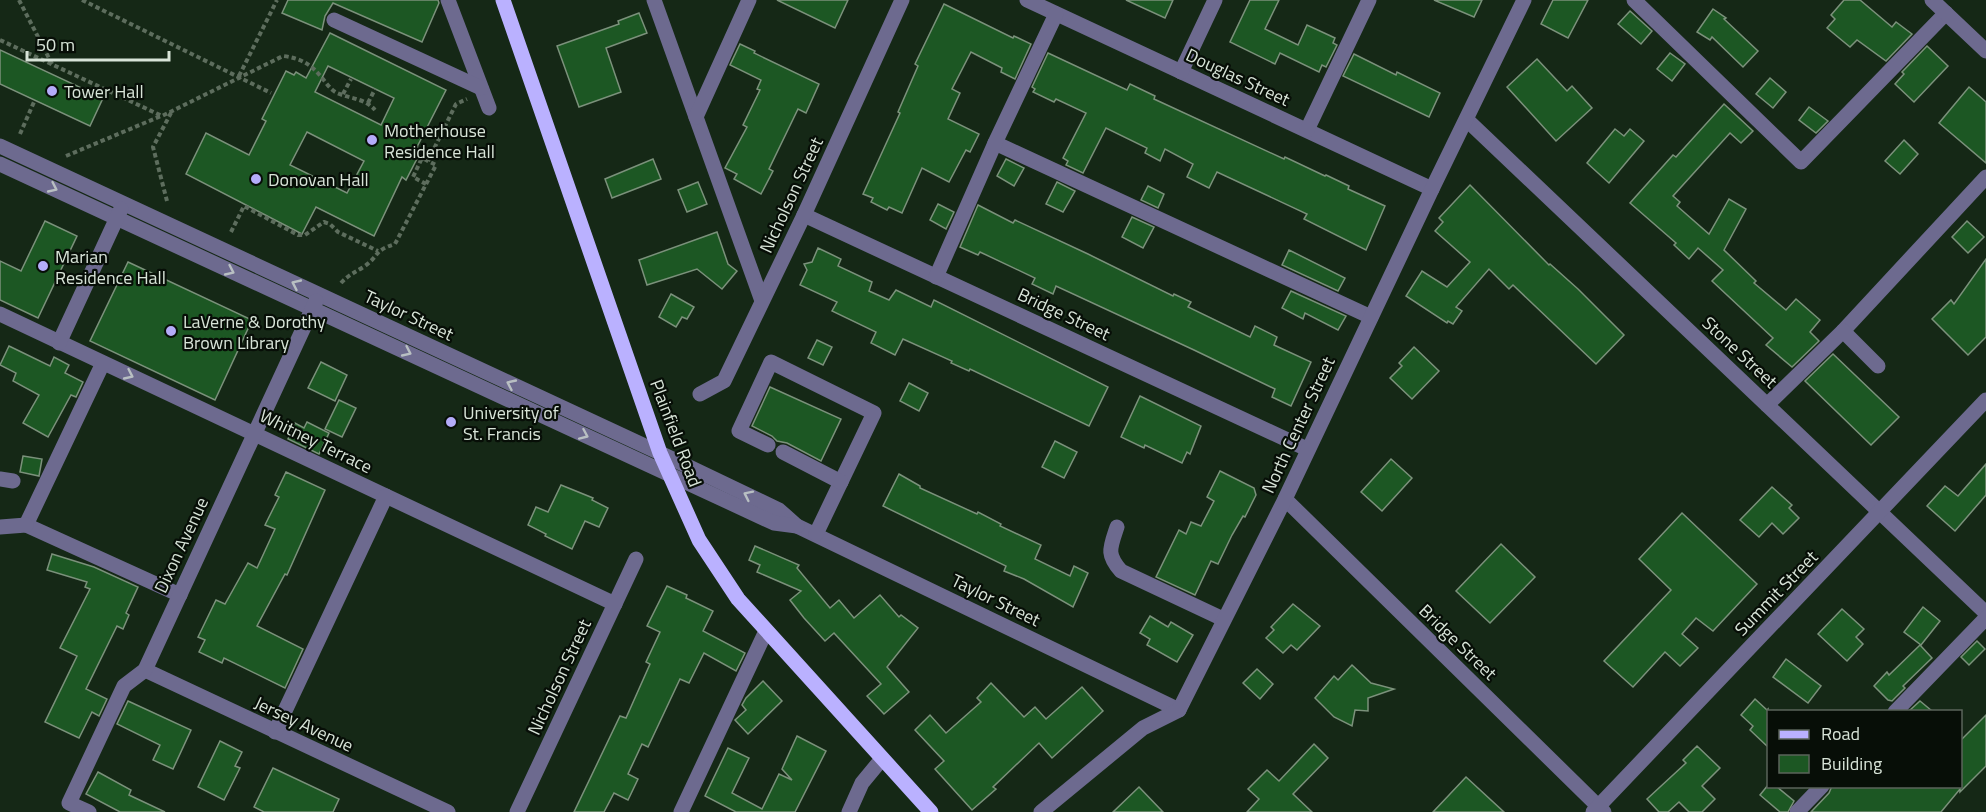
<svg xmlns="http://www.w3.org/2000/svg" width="1986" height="812" font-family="'Titillium Web',sans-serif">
	<rect width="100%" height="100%" fill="#152816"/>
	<!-- building -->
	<g fill="#1c5723" stroke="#7b917b" stroke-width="1.5" fill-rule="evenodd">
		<path d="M288 0H438L439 3 422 42 333 3 325 16 322 30 282 13Z"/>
		<path d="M777 0H848L835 28Z"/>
		<path d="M1126 0H1173L1165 18Z"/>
		<path d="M1250 0H1279L1265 29 1298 45 1307 25 1335 38 1333 43 1337 45 1326 67 1322 65 1319 72 1280 53 1275 64 1230 42Z"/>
		<path d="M1434 0H1482L1474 17Z"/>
		<path d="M1553 0H1588L1568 38 1541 24Z"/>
		<path d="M1844 0H1860L1892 27 1896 22 1912 34 1886 61 1857 40 1850 47 1827 28 1835 19 1831 15Z"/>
		<path d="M944 4 1013 38 1014 36 1031 44 1015 79 1001 72 1002 68 971 52 952 89 960 93 948 119 979 134 970 152 966 150 949 182 922 168 902 213 889 207 887 210 871 202 873 198 863 194 900 113 898 112 918 66 915 64Z"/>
		<path d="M1713 9 1726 18 1724 19 1758 51 1743 67 1712 37 1710 40 1697 32Z"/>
		<path d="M1630 11 1652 31 1641 44 1618 24Z"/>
		<path d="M639 13 647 33 606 48 621 92 579 107 557 46 619 24 618 21Z"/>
		<path d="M330 33 446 90 417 147 422 149 406 180 402 177 374 236 316 207 302 234 186 174 206 133 249 155 266 121 262 119 286 71 294 75 296 72 306 78ZM328 66 394 98 381 125 315 92ZM307 132 364 161 347 193 290 165Z"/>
		<path d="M740 44 755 51 754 53 819 84 806 113 798 109 769 169 773 171 761 194 734 179 737 174 725 168 747 127 743 125 760 90 757 89 761 80 730 65Z"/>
		<path d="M1927 46 1948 66 1914 102 1895 84 1904 74 1902 72Z"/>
		<path d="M0 50 103 98 90 126 0 84Z"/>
		<path d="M1048 53 1127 90 1130 84 1155 96 1154 99 1284 159 1285 157 1325 176 1326 175 1349 186 1348 189 1385 206 1366 250 1304 219 1307 214 1217 172 1209 188 1187 177 1193 164 1165 149 1160 161 1145 153 1147 148 1106 128 1083 173 1066 165 1068 161 1063 158 1086 113 1056 99 1054 102 1033 92 1035 89 1032 87Z"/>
		<path d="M1670 53 1685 64 1672 81 1657 69Z"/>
		<path d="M1354 54 1396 75 1397 72 1440 93 1429 117 1343 76Z"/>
		<path d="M1537 59 1567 91 1572 86 1592 108 1556 141 1507 87Z"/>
		<path d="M1770 78 1786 92 1773 108 1756 94Z"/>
		<path d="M1969 87 1986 102V163L1939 123Z"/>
		<path d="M1724 104 1753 131 1741 143 1730 133 1673 196 1680 202 1677 206 1709 234 1729 199 1746 209 1724 250 1756 281 1754 283 1786 310 1796 299 1820 320 1810 332 1819 341 1792 367 1766 345 1773 338 1712 281 1723 270 1698 248 1689 259 1674 245 1676 243 1630 203 1673 155 1676 157Z"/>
		<path d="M1809 107 1828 121 1816 133 1799 120Z"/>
		<path d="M1615 129 1624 136 1630 129 1644 141 1609 183 1587 163Z"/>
		<path d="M1904 140 1918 154 1900 174 1885 161Z"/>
		<path d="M653 159 661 179 612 198 605 179Z"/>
		<path d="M1006 159 1024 168 1014 186 997 176Z"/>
		<path d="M698 182 707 204 687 212 678 190Z"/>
		<path d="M1057 182 1075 191 1063 212 1046 204Z"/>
		<path d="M1470 185 1549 265 1550 264 1578 289 1624 335 1596 364 1513 285 1509 289 1489 269 1456 307 1462 311 1453 324 1448 321 1447 323 1406 296 1422 271 1447 287 1470 262 1435 231 1443 222 1439 218Z"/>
		<path d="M1148 186 1164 194 1158 208 1141 200Z"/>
		<path d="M938 204 954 212 946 229 930 220Z"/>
		<path d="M978 205 1013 223 1015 220 1088 254 1173 296 1174 294 1191 302 1188 307 1250 337 1255 326 1277 337 1274 345 1311 362 1291 406 1272 397 1275 389 1194 350 1056 286 1053 294 1032 284 1035 278 980 252 978 255 960 247Z"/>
		<path d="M1132 217 1154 227 1143 248 1122 237Z"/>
		<path d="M45 221 77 236 38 318 0 300V261L21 271Z"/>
		<path d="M1967 221 1984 237 1968 253 1952 237Z"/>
		<path d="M717 232 728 264 737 271 722 289 697 269 647 285 639 260Z"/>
		<path d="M818 248 841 259 838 266 872 282 869 291 889 300 896 290 931 307 934 300 1108 387 1089 426 970 369 969 371 951 363 952 361 903 339 895 355 871 343 876 332 832 311 837 302 800 285 807 270 804 264 812 262Z"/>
		<path d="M1289 250 1345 278 1338 291 1282 265Z"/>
		<path d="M1986 259V337L1968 355 1932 319 1951 300 1954 304Z"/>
		<path d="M128 262 252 320 215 400 90 341Z"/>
		<path d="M1291 291 1346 316 1338 330 1305 313 1303 319 1282 308Z"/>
		<path d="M671 294 694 307 687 319 682 317 676 327 659 317Z"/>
		<path d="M817 340 832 347 823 365 808 358Z"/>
		<path d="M9 346 50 366 54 357 69 365 65 373 83 382 76 397 71 395 48 437 23 423 39 395 13 381 16 373 0 365Z"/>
		<path d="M1414 347 1439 371 1412 399 1390 378 1402 366 1399 363Z"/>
		<path d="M1833 354 1899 417 1871 445 1805 381Z"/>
		<path d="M321 362 347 375 335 401 308 388Z"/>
		<path d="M909 383 928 393 919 411 900 401Z"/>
		<path d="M770 387 841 419 821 461 787 443 777 441 772 436 752 426Z"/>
		<path d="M1140 396 1201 426 1190 454 1187 452 1182 463 1145 445 1144 448 1121 437Z"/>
		<path d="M339 400 356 408 342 437 325 429Z"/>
		<path d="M307 422 329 433 319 454 288 439 295 423 304 428Z"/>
		<path d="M1055 441 1077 452 1064 478 1042 467Z"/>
		<path d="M23 456 42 459 39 476 20 472Z"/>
		<path d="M1391 459 1412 478 1382 511 1361 492Z"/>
		<path d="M1986 464V495L1955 531 1927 506 1945 486 1958 496Z"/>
		<path d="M1220 471 1254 488 1256 495 1245 517 1243 516 1232 535 1218 564 1211 561 1195 595 1156 577 1179 530 1186 534 1191 522 1201 526 1214 501 1207 497Z"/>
		<path d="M286 472 325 490 287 575 285 574 257 626 303 649 285 688 224 658 222 663 199 652 205 640 198 637 216 600 225 604 248 563 257 568 275 529 265 525 279 497 275 495Z"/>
		<path d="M899 474 920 486V488L977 514 978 512 1001 524 1000 526 1041 545 1035 559 1070 576 1074 566 1088 573 1073 607 1024 579 1004 571 1006 566 883 506Z"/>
		<path d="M561 485 593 498 592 500 608 508 599 527 585 521 572 549 545 536 546 534 528 525 536 507 548 512Z"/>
		<path d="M1772 487 1792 505 1789 508 1799 518 1783 534 1772 523 1759 537 1740 520Z"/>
		<path d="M1682 513 1757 584 1713 631 1696 618 1682 634 1698 648 1680 666 1665 652 1633 687 1604 661 1671 590 1639 559Z"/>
		<path d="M1501 544 1535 577 1490 623 1456 591Z"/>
		<path d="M755 546 799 565 797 568 830 608 839 600 854 618 880 595 899 617 901 615 918 628 887 667 909 692 884 714 867 696 881 684 834 633 825 641 804 618 790 600 801 591 757 572 760 565 749 560Z"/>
		<path d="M52 554 94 567 138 587 126 613 129 615 123 629 117 626 86 689 107 699 99 716 92 712 79 738 45 722 77 656 60 648 90 589 85 587 87 582 47 570Z"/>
		<path d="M667 586 687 595 686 598 713 611 703 631 745 653 736 671 704 653 689 683 680 679 648 747 642 744 628 774 638 779 628 800 614 793 604 812H574L620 716 626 718 650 664 646 662 660 632 647 626Z"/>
		<path d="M1293 604 1320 626 1297 650 1291 645 1283 653 1266 638 1274 630 1271 627Z"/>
		<path d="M1923 607 1940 621 1921 645 1904 632Z"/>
		<path d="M1842 609 1864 629 1856 637 1863 644 1847 661 1818 634Z"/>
		<path d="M1150 616 1168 627 1171 622 1193 635 1177 662 1147 645 1150 639 1140 633Z"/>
		<path d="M1977 641 1985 649 1969 665 1961 657Z"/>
		<path d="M1920 645 1932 658 1903 686 1905 688 1892 701 1888 700 1874 686 1887 672 1889 675Z"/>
		<path d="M1786 659 1821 686 1808 703 1773 677Z"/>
		<path d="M1352 665 1371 683 1394 689 1368 698V711L1355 710 1352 726 1334 717 1315 698 1334 676 1338 680Z"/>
		<path d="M1257 669 1273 684 1260 699 1243 683Z"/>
		<path d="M763 681 782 701 748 734 735 720 746 710 742 705 746 698Z"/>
		<path d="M991 683 1024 717 1035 707 1046 719 1082 687 1103 711 1052 758 1039 743 993 787 996 789 972 810 935 769 944 761 915 730 930 715 946 733 981 702 977 698Z"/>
		<path d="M1755 699 1767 710 1768 709V747L1750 730 1753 726 1741 715Z"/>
		<path d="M128 701 191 730 173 769 153 760 160 745 117 724Z"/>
		<path d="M1920 701 1932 711H1909Z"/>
		<path d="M1986 715V766L1960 792V789L1941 812H1811L1829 793 1832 786 1960 787V741Z"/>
		<path d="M797 736 826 751 795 812H736L705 796 728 748 749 758 732 793 762 809 779 774 792 780 782 769Z"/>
		<path d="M220 741 242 752 235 766 240 768 224 800 198 787Z"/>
		<path d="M1314 744 1328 758 1293 794 1312 812H1247L1259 799 1248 789 1267 770 1279 781Z"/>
		<path d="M1697 746 1720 768 1702 786 1715 799 1702 812H1689L1679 802 1668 812H1659L1647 799 1686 763 1683 760Z"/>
		<path d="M273 768 339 799 333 812H264L254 807Z"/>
		<path d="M98 772 131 790 129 795 165 812H120L86 794Z"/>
		<path d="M1466 777 1504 812H1433Z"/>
		<path d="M1768 785 1776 786 1794 801 1788 812H1780L1760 795Z"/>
		<path d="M1139 787 1163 812H1113Z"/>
	</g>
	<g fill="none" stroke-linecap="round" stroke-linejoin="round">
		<!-- path -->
		<g stroke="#5d6d5d" stroke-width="4" stroke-dasharray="4.5 3" stroke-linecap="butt">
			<path d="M19 0 52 64"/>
			<path d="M82 0 271 93"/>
			<path d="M0 40 162 116 283 56C301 58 312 65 323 79 327 84 331 90 337 93 351 99 364 98 375 110"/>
			<path d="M239 76 277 0"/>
			<path d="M343 94 351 79"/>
			<path d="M368 103 375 89"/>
			<path d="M20 134 34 102"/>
			<path d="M66 156 161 116"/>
			<path d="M426 184 413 177 422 158 428 161"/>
			<path d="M167 201 153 147 172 111"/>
			<path d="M231 232 244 206 298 235H305L324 222 330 224 338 232 378 251"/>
			<path d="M341 283C348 275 356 272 365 266 380 255 373 251 395 244L436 165 428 161 456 104 467 99"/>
		</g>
		<!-- minor -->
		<g stroke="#6d6a8f" stroke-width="15">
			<path d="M448 0 489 108"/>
			<path d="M654 0 762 301"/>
			<path d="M1027 0 1432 189"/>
			<path d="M1634 0 1801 162 1946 13"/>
			<path d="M1932 0 1986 51"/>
			<path d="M334 20 481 88"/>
			<path d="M1181 72 1215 0"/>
			<path d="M696 117 749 0"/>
			<path d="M1467 120 1986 613"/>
			<path d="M1307 130 1369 0"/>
			<path d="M995 143 1371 317"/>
			<path d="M0 146 660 453 779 510 797 526 1179 710"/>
			<path d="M0 164 774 523 797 526"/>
			<path d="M804 215 1307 449"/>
			<path d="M936 277 995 143 1056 14"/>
			<path d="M0 314 615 604"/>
			<path d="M1843 331 1986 177"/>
			<path d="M59 343 121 209"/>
			<path d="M103 363 26 525 180 595"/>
			<path d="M700 394 724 381 804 215 902 0"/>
			<path d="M1767 405 1843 331 1878 366"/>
			<path d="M768 445 739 431 771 362 874 413 816 534"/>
			<path d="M783 452 841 482"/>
			<path d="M0 479 13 481"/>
			<path d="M1285 499 1604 812"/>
			<path d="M0 527 26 525"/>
			<path d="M1117 527C1110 548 1106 554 1121 571L1223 619"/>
			<path d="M145 670 448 812"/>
			<path d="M1895 712 1986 618"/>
			<path d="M275 732 386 496"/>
			<path d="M89 812 69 803 124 686 145 670 316 301"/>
			<path d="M517 812 636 559"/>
			<path d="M681 812 766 631"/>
			<path d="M849 812 862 783 881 760"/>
			<path d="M1041 812 1143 728 1179 710 1285 499 1432 189 1524 0"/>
			<path d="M1593 812 1986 400"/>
			<path d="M1797 812 1822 786"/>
		</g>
		<!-- major -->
		<path stroke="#bab1ff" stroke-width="15" d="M503 0 660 453 699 540 738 599 931 812"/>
	</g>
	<!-- one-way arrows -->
	<defs><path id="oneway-chevron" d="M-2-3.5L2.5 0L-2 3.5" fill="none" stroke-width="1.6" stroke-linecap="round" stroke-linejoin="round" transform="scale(1.5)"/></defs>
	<g stroke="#b8bfc2">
		<use href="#oneway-chevron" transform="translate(53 188) rotate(25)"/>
		<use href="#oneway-chevron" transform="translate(230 271) rotate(25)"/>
		<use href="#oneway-chevron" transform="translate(296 284) rotate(-155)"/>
		<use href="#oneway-chevron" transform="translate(407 352) rotate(25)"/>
		<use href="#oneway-chevron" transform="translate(129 375) rotate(25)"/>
		<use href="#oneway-chevron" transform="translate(511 384) rotate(-155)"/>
		<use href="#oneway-chevron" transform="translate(584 435) rotate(24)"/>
		<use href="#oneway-chevron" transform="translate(748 495) rotate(-154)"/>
	</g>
	<!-- markers -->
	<g fill="#b4acf9" stroke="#070e07" stroke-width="2">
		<circle cx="52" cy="91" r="6"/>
		<circle cx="372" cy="140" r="6"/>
		<circle cx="256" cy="179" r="6"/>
		<circle cx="43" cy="266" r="6"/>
		<circle cx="171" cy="331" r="6"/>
		<circle cx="451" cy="422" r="6"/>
	</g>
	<g text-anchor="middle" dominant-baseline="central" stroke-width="4.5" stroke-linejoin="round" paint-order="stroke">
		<!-- street labels -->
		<g font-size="18" fill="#d8e4d8" stroke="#070e07">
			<text transform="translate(1238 77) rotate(25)">Douglas Street</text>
			<text transform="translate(791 195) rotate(-65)">Nicholson Street</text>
			<text transform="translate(1064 314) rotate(25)">Bridge Street</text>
			<text transform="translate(409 315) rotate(25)">Taylor Street</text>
			<text transform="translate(1740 352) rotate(43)">Stone Street</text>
			<text transform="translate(1298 425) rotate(-65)">North Center Street</text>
			<text transform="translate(676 433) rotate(69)">Plainfield Road</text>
			<text transform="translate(316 441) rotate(26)">Whitney Terrace</text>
			<text transform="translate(181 545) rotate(-65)">Dixon Avenue</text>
			<text transform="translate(1776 593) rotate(-46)">Summit Street</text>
			<text transform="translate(996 600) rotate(26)">Taylor Street</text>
			<text transform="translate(1458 642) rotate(44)">Bridge Street</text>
			<text transform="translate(559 677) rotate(-65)">Nicholson Street</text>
			<text transform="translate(304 724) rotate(25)">Jersey Avenue</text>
		</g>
		<!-- poi labels -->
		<g font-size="18" fill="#d8e4d8" stroke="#070e07" text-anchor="start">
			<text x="64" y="91">Tower Hall</text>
			<text x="384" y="130">Motherhouse<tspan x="384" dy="21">Residence Hall</tspan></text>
			<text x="268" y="179">Donovan Hall</text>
			<text x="55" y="256">Marian<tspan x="55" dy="21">Residence Hall</tspan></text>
			<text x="183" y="321">LaVerne &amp; Dorothy<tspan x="183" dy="21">Brown Library</tspan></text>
			<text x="463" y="412">University of<tspan x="463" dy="21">St. Francis</tspan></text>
		</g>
	</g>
	<!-- legend -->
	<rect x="1767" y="710" width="195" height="78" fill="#070e07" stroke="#5b645b" stroke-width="1.5"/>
	<rect x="1779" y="730" width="30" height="9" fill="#bab1ff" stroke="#5b645b" stroke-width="1.5"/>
	<text x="1821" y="740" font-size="18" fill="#d8e4d8">Road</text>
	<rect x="1779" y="755" width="30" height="18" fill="#1c5723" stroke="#5b645b" stroke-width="1.5"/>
	<text x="1821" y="770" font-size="18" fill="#d8e4d8">Building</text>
	<!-- scale -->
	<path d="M27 51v9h142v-9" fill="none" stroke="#d8e4d8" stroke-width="3"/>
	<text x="36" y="51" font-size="18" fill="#d8e4d8" stroke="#070e07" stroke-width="4.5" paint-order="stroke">50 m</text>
</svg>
